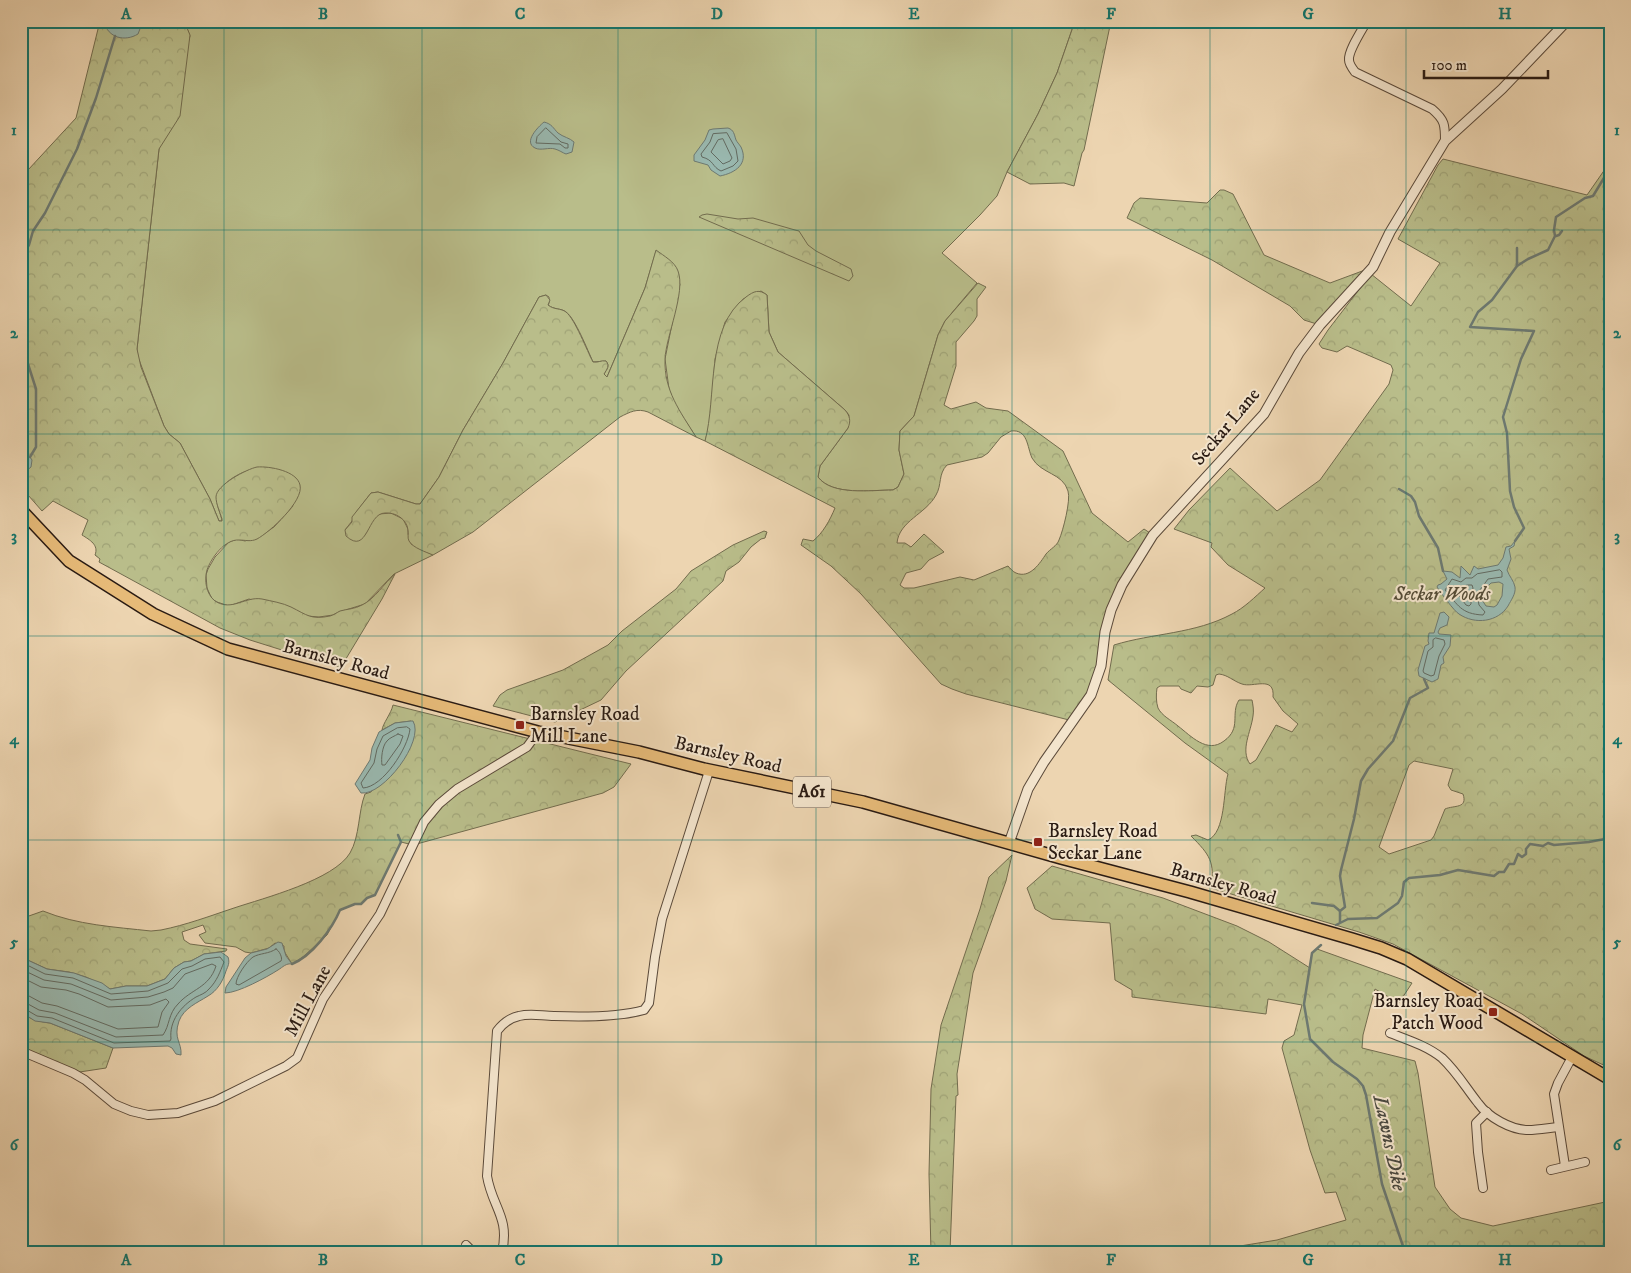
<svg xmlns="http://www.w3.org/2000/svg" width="1631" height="1273" font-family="'IM FELL DW Pica',serif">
	<defs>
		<pattern id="forest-crowns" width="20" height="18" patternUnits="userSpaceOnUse" patternTransform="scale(1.25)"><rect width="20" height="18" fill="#b9bd8a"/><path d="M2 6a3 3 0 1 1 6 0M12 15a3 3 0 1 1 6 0" fill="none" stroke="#9fa276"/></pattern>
	</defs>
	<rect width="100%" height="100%" fill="#edd5b1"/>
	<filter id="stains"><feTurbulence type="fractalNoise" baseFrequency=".004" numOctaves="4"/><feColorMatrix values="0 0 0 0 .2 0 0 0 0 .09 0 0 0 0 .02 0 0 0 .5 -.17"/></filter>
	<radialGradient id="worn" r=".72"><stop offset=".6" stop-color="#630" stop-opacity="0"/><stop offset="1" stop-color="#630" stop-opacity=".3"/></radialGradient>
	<!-- green -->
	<path fill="#b9bd8a" stroke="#726c4e" d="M184 21H1075L1057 73 1038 114 1007 172 997 196 980 215 942 253 977 283 945 321 938 335 914 416 900 431 899 450 904 474 898 487 893 490C871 490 832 496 818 477L820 466 848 428 849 415 845 410 778 352 769 332 767 295 761 291 743 299 725 322 715 359 710 423 705 441 696 437 675 405 669 389 665 359 680 284 656 251 645 288 607 377 604 374C607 369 610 366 606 361L593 362C588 351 575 318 566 312 561 308 554 310 548 305L549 303V297L546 295 539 297 503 363 463 430 439 477 420 504H416L378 492 371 493 357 511 352 521 345 530 373 518 379 514 391 513 403 519 408 529V534L411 544 433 555 394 574 365 604 339 612 333 615 319 617 307 616 249 599 229 606 217 602 212 599 207 588 206 575 208 569 215 557 229 542 237 539 245 541 262 535 274 527 293 506 267 468C250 466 220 480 217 498 216 505 221 514 222 521H219L210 499 180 443 169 434 164 426 138 357 137 349 159 149 190 36Z"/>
	<!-- forest -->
	<g fill="url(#forest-crowns)" stroke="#726c4e" fill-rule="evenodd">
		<path d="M100 21H184L190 35 180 116 159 149 137 349 141 367 164 426 169 434 180 443 210 499 219 521H222V519C220 512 216 504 216 497 216 485 247 469 257 467 270 466 297 471 300 485 304 501 270 532 257 539 251 542 245 540 239 540 225 539 211 558 207 570 204 580 206 594 215 601 232 612 245 596 262 599 271 601 283 603 291 607 307 615 311 620 330 616 334 615 336 613 340 611 347 609 355 609 362 605 375 599 384 583 395 574L382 599 341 667 320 662 250 640 220 628 99 562 100 559 95 555C99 545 90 540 82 535L88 520 53 501 42 511 21 487V200L28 170 76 118Z"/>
		<path d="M1075 21H1111L1084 150 1082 153 1074 186 1064 183 1030 184 1007 172 1038 114 1057 73Z"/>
		<path d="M1443 159 1587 195 1610 162V1068L1584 1056 1522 1014 1393 944 1359 932 1211 888C1215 862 1210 855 1191 836L1196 835 1208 840C1226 832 1223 791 1228 774L1185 743 1108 680 1114 645C1153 633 1195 634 1232 614 1244 608 1255 597 1265 588L1228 565 1211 547 1212 543 1174 529 1189 510 1230 468 1277 511 1320 480 1389 384 1393 370 1391 365 1347 346 1337 352 1322 348 1319 344 1328 330 1371 274 1411 306 1440 263 1398 239 1438 165ZM1219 674C1228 675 1233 681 1242 684 1253 688 1275 675 1273 697L1283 711 1298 724 1292 732 1276 725 1256 760 1250 764C1240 750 1251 732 1253 716 1254 711 1253 705 1252 700H1239C1230 714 1242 728 1224 741 1207 754 1191 736 1178 726 1171 720 1162 716 1158 708 1156 702 1156 694 1157 688L1160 686H1179L1181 689 1191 693 1197 686 1208 687 1213 685 1216 675ZM1414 761 1453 769 1448 785 1451 790 1463 794C1468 809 1454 805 1445 809L1434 836 1431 840 1389 854 1379 847 1409 765Z"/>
		<path d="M1220 190H1224L1233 194 1264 255 1330 283 1373 267 1320 325 1304 320 1290 306 1212 260 1127 218 1134 203 1140 198 1207 203Z"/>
		<path d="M707 214 738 219 753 218 795 230 799 231 808 245 816 251 851 269 853 276 849 281 699 217 702 215Z"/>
		<path d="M656 250C664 256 675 262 678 271 686 292 666 336 665 359 664 391 680 411 696 437L648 412C637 408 630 412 620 417L473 532 433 555C426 552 413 548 409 541 407 537 409 534 408 530 407 519 395 512 385 513 367 513 368 556 346 536L345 530 352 522V517L371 493 378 492 416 504H420L439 477 463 430 503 363 539 297 546 295 550 300 548 305C554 310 561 308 566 312 575 319 587 351 593 362 598 363 601 360 606 361 610 366 607 369 604 374L607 377 645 288Z"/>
		<path d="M978 283 986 287 977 299V316L974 321 956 342V366L944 405 951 409 976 402 986 408 1008 411 1063 451 1092 513 1128 542 1144 529 1153 535 1122 585 1091 695 1073 721 966 694 952 689 941 684 861 594 831 566 801 545 803 539 813 541C823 533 830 520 835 508L705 441C717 397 705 327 746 297 754 291 759 289 767 295L769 332 778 352 845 410C850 416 851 421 848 428L820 466 818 477C832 496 871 490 893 490L898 487 904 474 899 450 900 431 914 416 938 335 945 321ZM1011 431C1028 429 1027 447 1032 458 1041 474 1063 473 1068 491 1071 500 1063 531 1059 540 1057 546 1050 549 1046 554 1040 563 1030 579 1016 573 1013 572 1010 568 1008 566L974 580 960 577 914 588H904L900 585 906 573 921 569 929 560 944 552 924 534 911 547 905 543H897C899 521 926 514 936 495 942 485 938 474 947 465L982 457 988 453 1001 437Z"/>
		<path d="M764 531 767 532 765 538 761 539 751 547 739 562 726 571 723 581 626 671 601 700 555 722 493 706 500 695 507 690 563 670 608 645 622 631 676 589 691 571 733 545Z"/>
		<path d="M393 705 631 764 614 787 603 793 413 845 401 842 375 895 367 898 361 904H355L340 910 327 935 303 957 292 964 284 951V946L275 943 269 948 251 953 245 952 236 947 205 943 199 935 206 932 203 925 182 932 184 940 190 944 227 949 226 951 204 954 191 961 184 962 174 968 165 979 147 986H126L110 989 86 977 69 972 47 969 21 957V914L26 917 43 911C77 925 115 927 151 931L161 930C186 925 210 916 234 908 264 898 334 880 350 853 360 836 358 812 365 794L371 792 411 721 395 723 382 730C383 723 391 714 393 705Z"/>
		<path d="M1012 855 1006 881 973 973 957 1074 958 1095 956 1096 950 1252H931L929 1174 931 1089 941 1025 980 909 989 877Z"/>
		<path d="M1052 866 1163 898 1237 926 1269 942 1310 968 1312 953 1317 949 1412 983 1399 1003 1375 989 1363 1035 1362 1048 1415 1061 1418 1073 1435 1187 1450 1209 1461 1218 1493 1226 1610 1201V1252H1203L1277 1240 1346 1220 1336 1192 1325 1193 1310 1150 1282 1048 1284 1041 1294 1035 1302 1005 1268 999 1266 1014 1132 997V990L1115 980 1110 923 1052 919 1035 909 1027 888Z"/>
		<path d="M21 1012C28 1019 41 1022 50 1023L113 1048 106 1068 73 1073 21 1051Z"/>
	</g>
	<!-- water -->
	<g fill="#99b8af" stroke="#6d7971" fill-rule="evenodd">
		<path d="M143 21 138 34C125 42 108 38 104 22Z"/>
		<path d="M544 122C552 124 553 128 558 133 563 137 570 138 574 142L572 152 566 154C563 153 559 150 555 149 549 147 541 151 535 148 523 142 538 127 544 122Z"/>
		<path d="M728 128C734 130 734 134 736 140 737 142 739 144 741 147 749 164 735 173 720 176L711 170 708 165 694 161V155L705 140 709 130 713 129Z"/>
		<path d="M21 454 30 457 32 460 31 467 25 472H21Z"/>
		<path d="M1515 541 1514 546 1509 549 1511 559 1507 570C1509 576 1514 581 1515 587 1516 594 1511 600 1508 606 1498 622 1475 625 1459 614 1454 611 1441 593 1437 587L1438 585 1441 584 1447 579 1443 571 1452 572 1460 578 1461 566 1470 575 1474 566 1478 569 1498 565 1503 558 1506 547 1511 546ZM1499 582 1503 584 1502 596 1497 605 1494 607 1486 606 1482 600V596L1487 590 1488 586 1491 583Z"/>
		<path d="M1444 612 1449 617 1447 625 1440 628 1438 632 1439 634 1451 635 1450 646 1443 657 1444 663 1441 665 1438 679 1432 682 1419 676 1418 670 1425 646 1429 644 1428 641 1429 633H1434L1440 613Z"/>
		<path d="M411 721H413C425 741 383 796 361 793L355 784 370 760 372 748 379 732 395 723Z"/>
		<path d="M278 942 282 943 286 956 292 964C286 963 283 967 278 970 267 977 238 993 225 993L226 987 245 958 251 953 267 949Z"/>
		<path d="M221 952 228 957C230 963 228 966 226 971 223 981 217 991 208 996 197 1003 184 1008 179 1021 173 1039 182 1042 181 1055L176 1054 172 1048 168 1046 113 1048 50 1023 35 1021 21 1012V957L47 969 74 973 102 983 110 989 126 986H147L165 979 174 968 184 962 191 961 204 954Z"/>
	</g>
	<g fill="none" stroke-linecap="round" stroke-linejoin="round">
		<!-- shore -->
		<g stroke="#626a61" stroke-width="1">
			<path d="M546 128 561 142 568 144V148H565L560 144 536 143 537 137Z"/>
			<path d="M727 133 736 149 738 161 733 166 721 171C712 167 714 160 702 157L701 154 710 142 713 134Z"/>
			<path d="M723 139 732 158 730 161 723 164 711 152 718 140Z"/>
			<path d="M1500 570 1502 572V577L1488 579 1477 594 1479 605 1485 612 1483 615C1461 614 1458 605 1445 590L1452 579 1461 582 1466 578H1472L1477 574Z"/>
			<path d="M1468 585H1472L1473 588 1471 595V604L1469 606 1466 605 1455 590 1456 588Z"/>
			<path d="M1436 638 1444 640 1445 644 1439 656 1434 675 1431 676 1424 673 1423 671 1428 651 1433 647V640Z"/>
			<path d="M407 727 410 729C408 748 383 787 363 788L361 783 374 763 377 749 383 736 397 728Z"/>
			<path d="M398 734 403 736 400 744 385 765H382C381 759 382 746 387 741 389 738 395 736 398 734Z"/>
			<path d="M276 949C279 950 283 958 281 961L239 985 236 984C236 977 246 962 253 957 260 953 269 954 276 949Z"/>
			<path d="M21 962 45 974 73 978 111 994 148 991 168 983 182 969 192 966 205 959 220 957 224 962C220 972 217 981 209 989 206 993 200 995 196 997 181 1006 169 1021 171 1039L170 1041 114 1043 52 1018 37 1016 25 1009H21"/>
			<path d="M21 969 44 980 71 984 111 1000 148 997 164 992 173 988 185 974 212 964 216 966C209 988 191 989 178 1004 168 1014 170 1025 163 1035L116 1037 55 1013 39 1010 28 1004 21 1003"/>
			<path d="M21 977 41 987 66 990 79 994 108 1007 150 1005 166 999 169 1002 162 1012 158 1027 118 1029 57 1006 42 1003 29 996 21 995"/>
		</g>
		<!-- stream -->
		<g stroke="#6d7971" stroke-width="2.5">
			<path d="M1556 236 1559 235 1562 231"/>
			<path d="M21 259 29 245 33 231 45 213 77 149 96 98 115 36"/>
			<path d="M1517 266V248"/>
			<path d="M21 316 24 255"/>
			<path d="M21 342 36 389V447L30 457"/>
			<path d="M1399 489 1411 496 1415 502 1419 516 1438 548 1443 571"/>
			<path d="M1515 541 1524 528 1514 507 1510 491 1507 433 1503 417 1521 359 1534 331 1470 327 1478 312 1492 300 1517 266 1528 259 1548 250 1555 236 1554 230 1556 217 1585 198 1593 196 1610 168"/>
			<path d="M1312 903 1334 906 1340 911"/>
			<path d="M1340 922V911L1345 907 1340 876 1341 870 1354 819 1361 781 1368 769 1393 741 1410 698 1428 688 1424 679"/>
			<path d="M1336 925 1348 919 1377 918 1398 903 1402 896 1404 882 1409 878 1440 875 1458 870 1494 876 1499 872H1504L1509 864H1514L1518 854 1522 857 1526 854V849L1530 844 1543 846 1548 843 1554 845 1589 842 1610 838"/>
			<path d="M1321 945 1312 953 1304 1004 1310 1039 1333 1062 1357 1079 1363 1086 1366 1095 1382 1184 1405 1252"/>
			<path d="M292 964C312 956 332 929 340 910L355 904H361L367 898 375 895 401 842 398 835"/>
		</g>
		<defs>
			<g id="minor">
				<path d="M1367 21C1362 30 1348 51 1349 60 1349 64 1352 68 1355 72L1432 109C1445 120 1445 125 1445 141"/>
				<path d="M1390 1033C1408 1040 1427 1046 1442 1058 1457 1072 1466 1088 1478 1103 1488 1117 1511 1130 1528 1130 1538 1130 1548 1128 1558 1127"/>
				<path d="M21 1051 73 1073 85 1080 114 1104 131 1111 148 1115 178 1113 215 1101 286 1066 297 1058 323 999 380 914 424 822 439 804 457 789 527 747 538 732"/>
				<path d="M1565 1166 1554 1094 1558 1083 1572 1057"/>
				<path d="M1551 1170 1585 1162"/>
				<path d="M1483 1188 1478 1152 1476 1123 1487 1112"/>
				<path d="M466 1245 473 1252"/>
				<path d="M502 1252C510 1217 492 1207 487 1176L497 1031C503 1023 509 1018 519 1016 531 1013 542 1016 554 1016 581 1017 619 1017 644 1010L649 1003 655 957 662 919 709 771"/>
			</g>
			<path id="tertiary" d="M1009 843 1028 789 1044 762 1091 695 1101 666 1105 632 1111 610 1122 585 1153 535 1264 414 1299 353 1320 325 1373 267 1390 232 1445 141 1502 89 1567 21"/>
			<path id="primary" d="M21 510 69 561 153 614 228 649 538 732 639 752 704 769 863 802 1061 858 1190 892 1352 939 1381 948 1407 959 1610 1079"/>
		</defs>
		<!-- minor casing -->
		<use href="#minor" stroke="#5b4a3a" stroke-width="10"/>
		<!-- tertiary casing -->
		<use href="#tertiary" stroke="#5b4a3a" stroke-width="11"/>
		<!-- primary casing -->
		<use href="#primary" stroke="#2a1b13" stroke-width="14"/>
		<!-- minor -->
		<use href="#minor" stroke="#f3e4cc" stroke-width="8"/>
		<!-- tertiary -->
		<use href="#tertiary" stroke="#f3e4cc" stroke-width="9"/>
		<!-- primary -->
		<use href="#primary" stroke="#e6ba78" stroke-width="11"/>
	</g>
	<!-- grid -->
	<path fill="none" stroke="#0f766e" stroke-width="1" stroke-opacity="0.55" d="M224 21V1252M422 21V1252M618 21V1252M816 21V1252M1012 21V1252M1210 21V1252M1406 21V1252M21 230H1610M21 434H1610M21 636H1610M21 840H1610M21 1042H1610"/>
	<!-- markers -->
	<g fill="#8f2418" stroke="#f3e4cc" stroke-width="2">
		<rect x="515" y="720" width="10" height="10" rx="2.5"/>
		<rect x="1033" y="837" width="10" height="10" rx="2.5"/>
		<rect x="1488" y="1007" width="10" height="10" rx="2.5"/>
	</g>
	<g text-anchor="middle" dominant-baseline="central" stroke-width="4" stroke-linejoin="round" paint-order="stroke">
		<!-- shield labels -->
		<rect fill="#f3e4cc" stroke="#66574a" stroke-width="1" x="793" y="776.5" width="38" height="31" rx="4"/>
		<g font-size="18" font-weight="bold" fill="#2a1b13">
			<text x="812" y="792">A61</text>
		</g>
		<!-- street labels -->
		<g font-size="19" fill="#2a1b13" stroke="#f3e4cc">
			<text transform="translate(1226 427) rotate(-50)">Seckar Lane</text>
			<text transform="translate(336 660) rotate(15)">Barnsley Road</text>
			<text transform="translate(728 755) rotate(13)">Barnsley Road</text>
			<text transform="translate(1223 884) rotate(16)">Barnsley Road</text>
			<text transform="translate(308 1001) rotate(-62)">Mill Lane</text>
		</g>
		<!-- park labels -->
		<g font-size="19" font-style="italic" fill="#554c37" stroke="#f3e4cc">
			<text x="1442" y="594">Seckar Woods</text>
		</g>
		<!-- poi labels -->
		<g font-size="19" fill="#2a1b13" stroke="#f3e4cc" text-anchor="start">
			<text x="530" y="714">Barnsley Road<tspan x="530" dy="22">Mill Lane</tspan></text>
			<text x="1048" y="831">Barnsley Road<tspan x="1048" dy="22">Seckar Lane</tspan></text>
			<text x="1483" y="1001" text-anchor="end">Barnsley Road<tspan x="1483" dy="22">Patch Wood</tspan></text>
		</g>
		<!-- water labels -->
		<g font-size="20" font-style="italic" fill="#4b4a42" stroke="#f3e4cc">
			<text transform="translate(1389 1143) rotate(78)">Lawns Dike</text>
		</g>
	</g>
	<!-- margin -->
	<rect width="1631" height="1273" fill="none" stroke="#edd5b1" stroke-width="55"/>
	<!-- scale -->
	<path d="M1424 70v8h124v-8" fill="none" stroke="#2a1b13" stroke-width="2.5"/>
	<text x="1431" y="70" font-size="15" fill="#2a1b13" stroke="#f3e4cc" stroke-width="4" paint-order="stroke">100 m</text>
	<rect x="28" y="28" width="1576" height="1218" fill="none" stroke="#0f766e" stroke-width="2"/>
	<g font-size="16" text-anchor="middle" font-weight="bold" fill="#0f766e">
		<text x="126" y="19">A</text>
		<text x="323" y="19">B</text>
		<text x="520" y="19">C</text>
		<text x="717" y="19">D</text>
		<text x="914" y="19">E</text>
		<text x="1111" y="19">F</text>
		<text x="1308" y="19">G</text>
		<text x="1505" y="19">H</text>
		<text x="14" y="135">1</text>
		<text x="1617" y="135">1</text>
		<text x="14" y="338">2</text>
		<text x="1617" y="338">2</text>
		<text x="14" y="541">3</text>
		<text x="1617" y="541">3</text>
		<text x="14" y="744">4</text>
		<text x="1617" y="744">4</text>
		<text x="14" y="947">5</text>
		<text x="1617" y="947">5</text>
		<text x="14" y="1150">6</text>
		<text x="1617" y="1150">6</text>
		<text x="126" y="1265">A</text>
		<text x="323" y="1265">B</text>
		<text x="520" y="1265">C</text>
		<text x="717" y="1265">D</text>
		<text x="914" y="1265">E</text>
		<text x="1111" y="1265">F</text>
		<text x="1308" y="1265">G</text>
		<text x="1505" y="1265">H</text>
	</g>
	<rect width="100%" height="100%" filter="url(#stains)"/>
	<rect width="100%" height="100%" fill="url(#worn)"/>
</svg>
